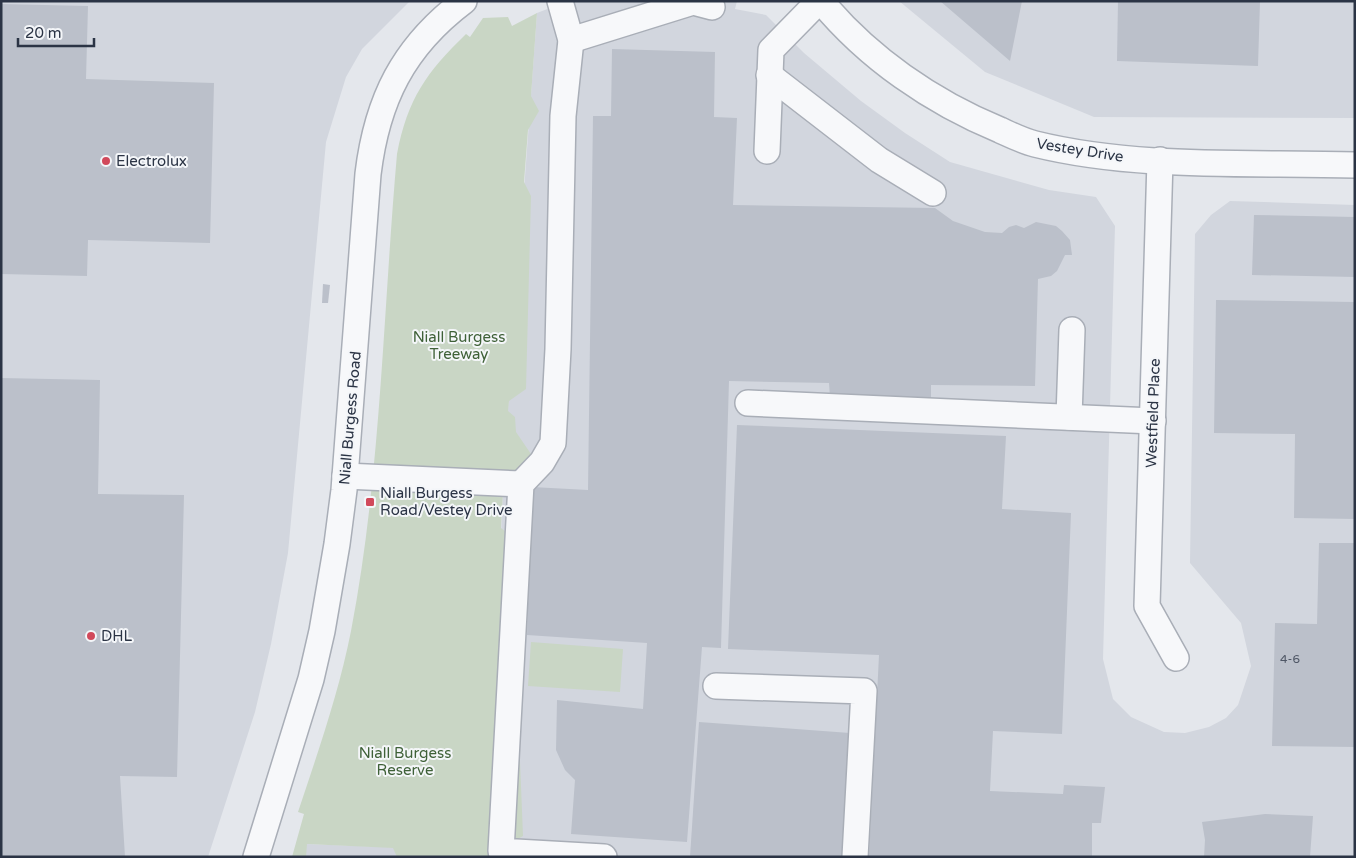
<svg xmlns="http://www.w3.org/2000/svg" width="1356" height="858" font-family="'Varela Round',sans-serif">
	<rect width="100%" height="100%" fill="#e4e7ec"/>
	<!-- built -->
	<g fill="#d2d6de">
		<path d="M1 1H410L362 49 346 77 326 142 288 553 271 644 255 712 208 857H1Z"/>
		<path d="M568 1H737L735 9 766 15 804 53 861 101 905 133 950 162 1049 190 1096 197 1115 226 1103 659 1113 699 1131 717 1164 732 1185 733 1209 727 1226 718 1238 705 1251 666 1241 623 1190 563 1195 234 1211 215 1230 201 1355 205V857H306V844L486 851 505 450 537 13Z"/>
		<path d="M899 1H1355V118L1094 117 985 72Z"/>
	</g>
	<!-- green -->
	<g fill="#c9d6c5">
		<path d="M537 13 531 96 539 111 528 130 524 182 531 196 526 389 509 401 508 411 515 417 516 432 531 454 522 473 504 475 501 528 511 536 523 836 488 857H397L393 848 307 844 306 857H292L304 814 298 812C318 752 339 692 351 631 381 475 383 312 397 154 408 98 426 73 466 34L470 37 483 18 508 17 512 26Z"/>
		<path d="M531 642 623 649 620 692 528 686Z"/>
	</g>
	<!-- building -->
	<g fill="#bbc0ca">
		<path d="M940 1H1022L1010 61Z"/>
		<path d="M1118 1H1260L1258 66 1117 61Z"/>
		<path d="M1 4 88 6 86 79 214 83 210 243 88 240 87 276 1 274Z"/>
		<path d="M612 49 715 52 714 117 737 118 733 205 935 208 953 221 985 232 1002 233 1009 227 1016 225 1024 228 1036 222 1056 226 1062 231 1070 240 1072 255H1065L1057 271 1051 276 1038 279 1035 386 931 385V398L830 397 829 383 729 381 721 648 702 647 687 842 571 834 575 780 565 770 556 750 557 700 643 709 647 643 527 635 532 487 588 490 593 116H611Z"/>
		<path d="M1254 215 1355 217V277L1252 275Z"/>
		<path d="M323 284 330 285 328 303H322Z"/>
		<path d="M1216 300 1355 302V519L1294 518 1295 434 1214 433Z"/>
		<path d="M1 378 100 380 98 494 184 495 177 777 120 776 125 857H1Z"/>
		<path d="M737 425 1006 436 1002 509 1071 513 1062 734 993 731 990 791 1063 794 1064 785 1105 787 1101 823H1092V857H869L879 655 728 649Z"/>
		<path d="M1319 543H1355V747L1272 746 1275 623 1317 624Z"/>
		<path d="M699 722 850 733 843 857H690Z"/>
		<path d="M1265 814 1313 816 1310 857H1204L1205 840 1202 822Z"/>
	</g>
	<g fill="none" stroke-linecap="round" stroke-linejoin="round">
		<defs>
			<g id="minor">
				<path d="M560 1 571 40 563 116 558 349 553 443 542 462 521 484 501 851 604 857"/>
				<path d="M821 1C868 58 932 102 1000 130 1011 135 1023 141 1035 144 1136 169 1251 162 1355 165"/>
				<path d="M571 40 693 2 712 7"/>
				<path d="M769 75 879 160 933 193"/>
				<path d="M767 151 771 50 819 1"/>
				<path d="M1160 160 1147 606 1176 658"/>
				<path d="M748 403 1153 421"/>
				<path d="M1069 417 1072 330"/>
				<path d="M345 476 521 484"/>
				<path d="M716 686 864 691 855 857"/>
				<path d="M256 857 311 679 322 631 337 544 344 490 368 174C377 100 403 47 464 1"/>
			</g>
		</defs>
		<!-- minor casing -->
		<use href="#minor" stroke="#a9aeb7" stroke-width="28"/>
		<!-- minor -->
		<use href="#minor" stroke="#f7f8fa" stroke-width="25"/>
	</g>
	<!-- markers -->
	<g fill="#d1495b" stroke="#f4f6f9" stroke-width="2">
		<circle cx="106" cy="161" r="5"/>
		<rect x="365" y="497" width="10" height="10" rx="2.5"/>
		<circle cx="91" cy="636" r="5"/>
	</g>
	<g text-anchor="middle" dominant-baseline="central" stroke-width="4" stroke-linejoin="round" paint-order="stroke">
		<!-- number labels -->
		<g font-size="12" fill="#4f5766">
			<text x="1290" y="659">4-6</text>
		</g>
		<!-- street labels -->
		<g font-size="15" fill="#2b3445" stroke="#f4f6f9">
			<text transform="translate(1080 150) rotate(9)">Vestey Drive</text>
			<text transform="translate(1153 413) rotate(-88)">Westfield Place</text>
			<text transform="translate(350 418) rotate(-85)">Niall Burgess Road</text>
		</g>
		<!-- poi labels -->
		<g font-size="15" fill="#2b3445" stroke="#f4f6f9" text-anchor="start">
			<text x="116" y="161">Electrolux</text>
			<text x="380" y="493">Niall Burgess<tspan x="380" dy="17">Road/Vestey Drive</tspan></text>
			<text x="101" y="636">DHL</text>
		</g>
		<!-- park labels -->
		<g font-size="15" fill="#3f6138" stroke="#f4f6f9">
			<text x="459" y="337">Niall Burgess<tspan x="459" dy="17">Treeway</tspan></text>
			<text x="405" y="753">Niall Burgess<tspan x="405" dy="17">Reserve</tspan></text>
		</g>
	</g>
	<!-- border -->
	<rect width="1356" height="858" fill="none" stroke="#2b3445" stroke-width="5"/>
	<!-- scale -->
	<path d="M18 38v8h76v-8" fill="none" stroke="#2b3445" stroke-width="2.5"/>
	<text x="25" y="38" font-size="15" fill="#2b3445" stroke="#f4f6f9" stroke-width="4" paint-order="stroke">20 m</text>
</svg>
